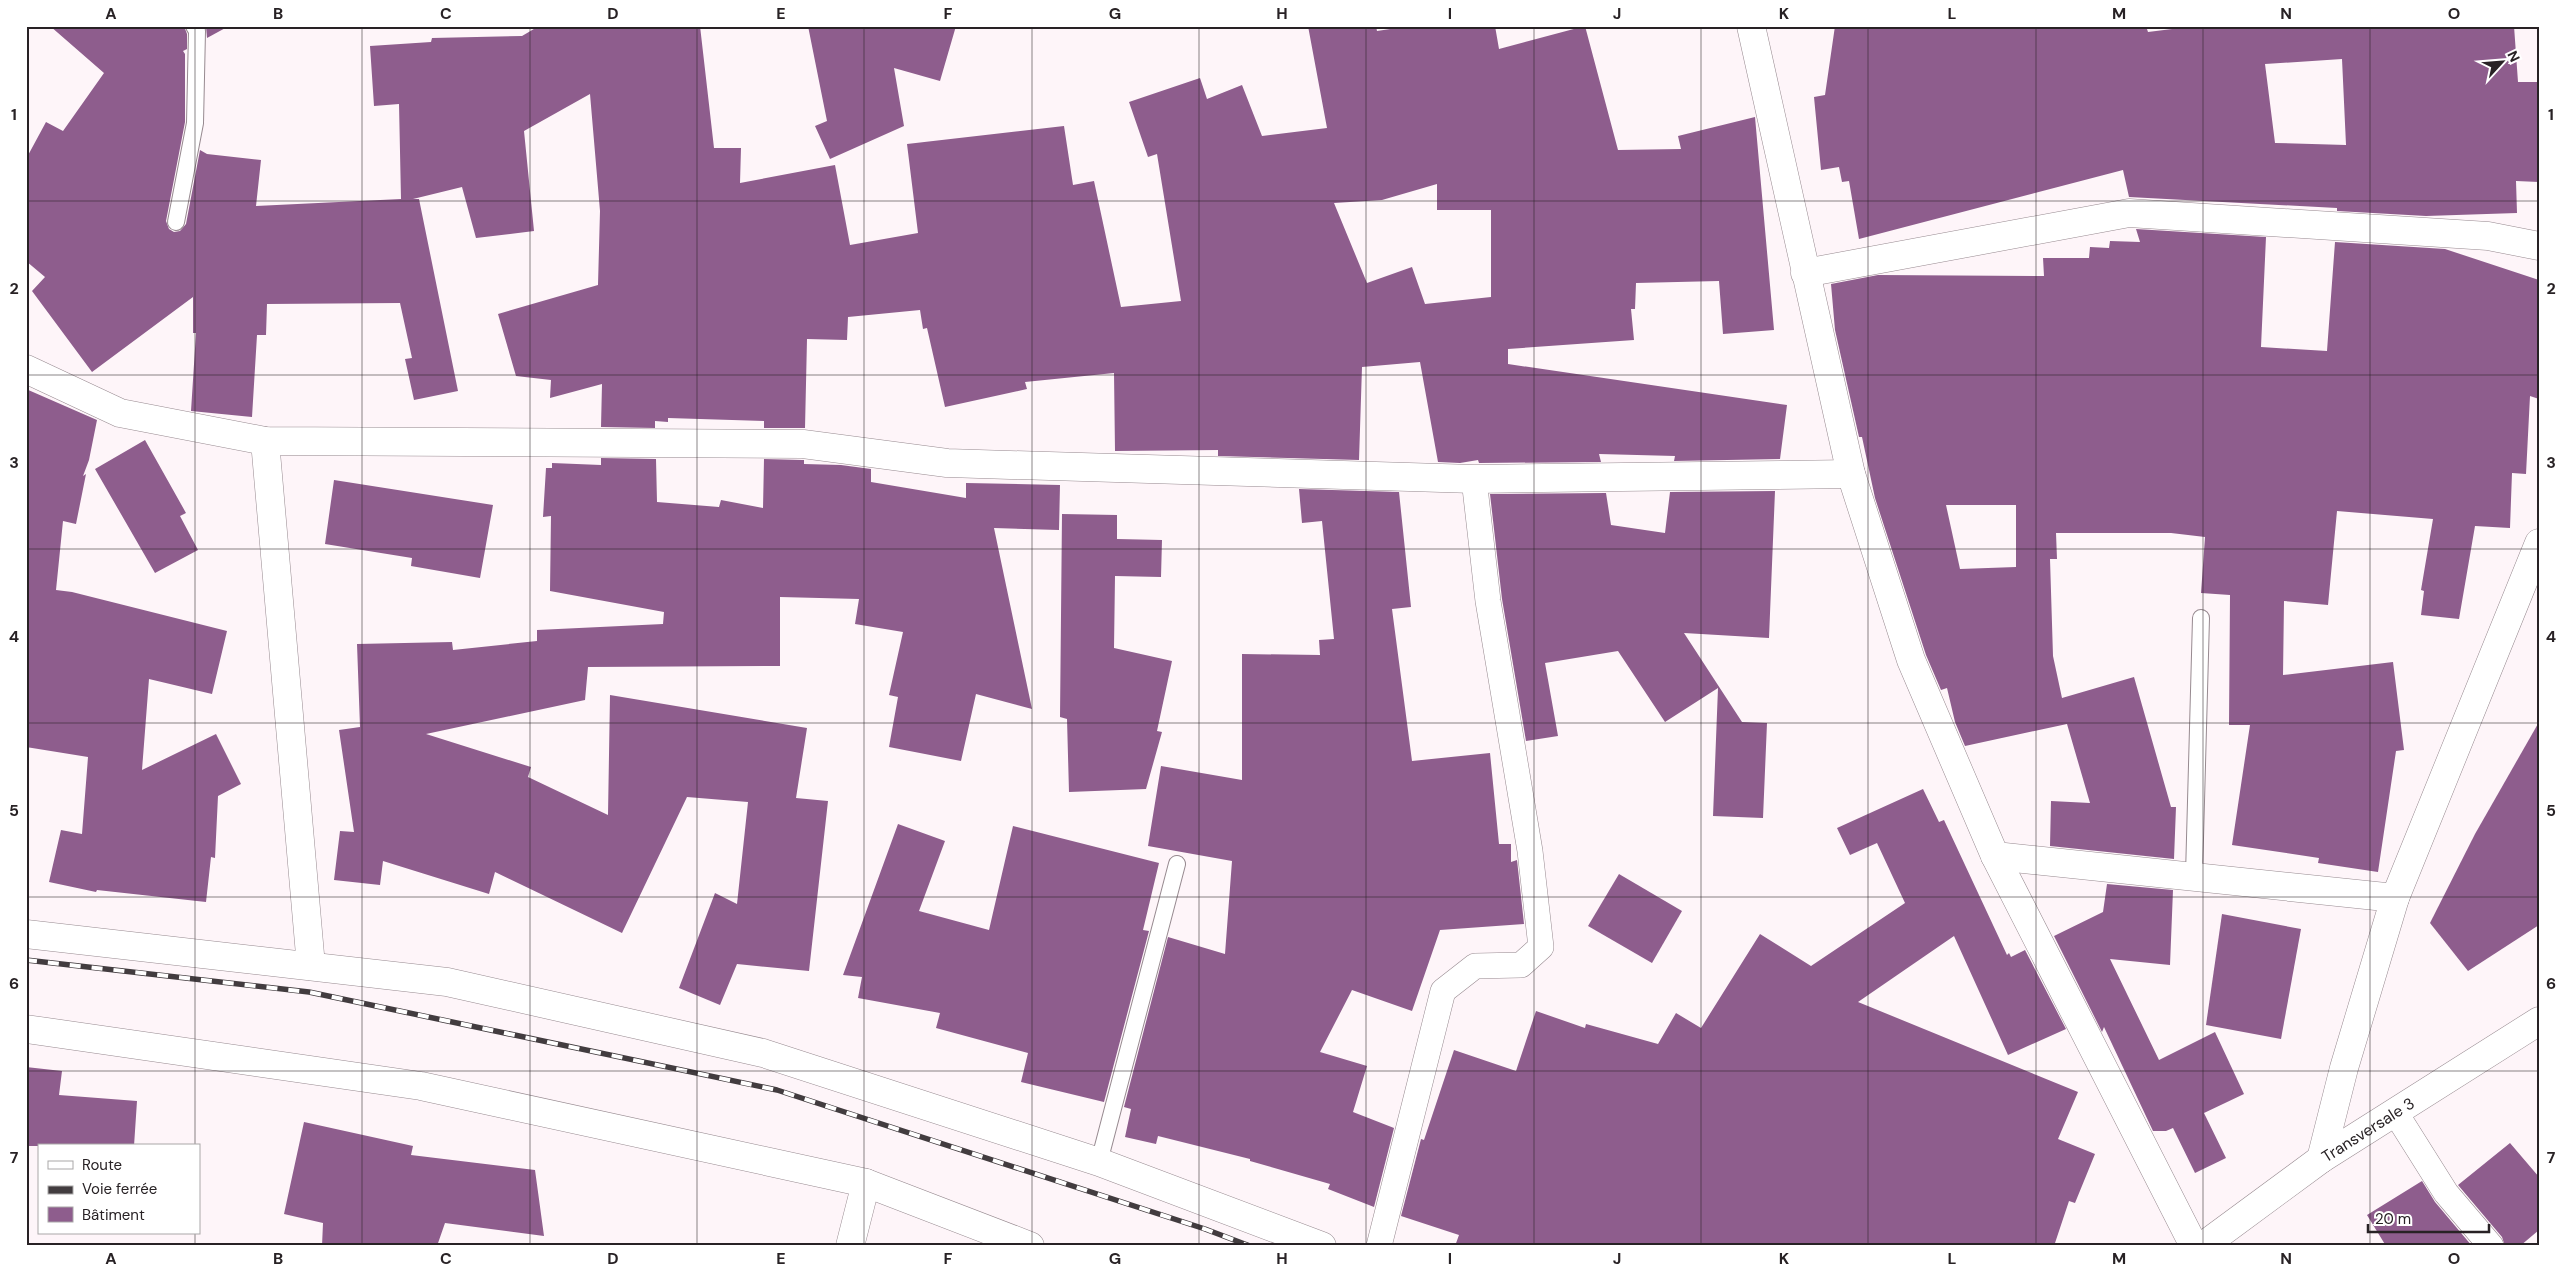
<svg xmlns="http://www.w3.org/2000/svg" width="2565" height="1272" font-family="'DM Sans',sans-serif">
	<rect width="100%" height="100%" fill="#fef5f9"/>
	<!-- building -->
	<g fill="#8e5d8d" fill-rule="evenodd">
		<path d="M50 26H184L187 34V49L183 51 185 54V122L166 221 169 229 174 232 180 231 186 224 200 150 207 154 261 160 256 206 401 199 399 104 374 106 370 46 431 42 432 38 522 36 539 26H700L714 148H741L740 183 835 165 850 245 918 233 907 144 1064 126 1073 185 1094 181 1121 307 1181 301 1157 154 1148 157 1129 102 1200 78 1207 99 1242 85 1262 136 1327 128 1308 26H1376L1377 31 1410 26H1495L1499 49 1585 26 1618 150 1681 149 1678 136 1755 117 1774 330 1723 334 1719 281 1636 283 1635 309H1631L1634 340 1508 349V364L1787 405 1780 459 1674 461 1675 456 1599 454 1601 462 1479 463 1478 460 1460 463 1438 462 1420 362 1362 367 1359 460 1218 456V450L1115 451 1114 373 1025 382 1027 389 945 407 927 328 923 329 920 310 848 317 847 340 807 339 805 428H764V421L668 418V422L655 421V428L601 427 602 384 550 398 551 380 516 376 498 314 598 285 600 211 590 94 524 131 534 231 476 238 462 187 413 199H419L458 391 414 400 405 359 412 358 400 303 267 304 266 335H257L252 417 191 411 196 333H193V297L92 372 32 291 45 277 26 261V159L46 122 63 131 104 73ZM1437 184V210H1491V297L1425 304 1412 267 1367 283 1334 203 1382 200Z"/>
		<path d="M206 26H229L207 38Z"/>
		<path d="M808 26H956L940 81 894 68 904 126 830 159 815 126 827 121Z"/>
		<path d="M1835 26H2146L2148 32 2196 26H2514L2518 82H2539V182L2516 181 2517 213 2426 216 2337 211V208L2129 197 2123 170 1859 239 1849 181 1842 182 1839 167 1821 170 1814 97 1825 95ZM2342 59 2346 145 2275 143 2265 64Z"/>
		<path d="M2136 229 2266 237 2261 347 2327 351 2335 242 2445 249 2539 280V399L2530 396 2526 474 2512 473 2510 528 2475 526 2459 619 2421 615 2424 591 2421 590 2433 519 2337 511 2328 605 2284 601 2283 675 2393 662 2404 750 2396 751 2378 872 2318 863 2319 858 2232 845 2250 725H2229L2230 595 2201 593 2205 537 2171 533H2056L2057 559H2050L2053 656 2062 698 2134 677 2171 807H2176L2174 859 2050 846 2051 801 2090 803 2067 724 1965 746 1955 722 1947 688 1941 690 1926 655 1875 498 1862 437H1859L1835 330 1831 284 1878 275 2044 276 2043 258H2089L2090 247 2109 248 2110 241 2140 242ZM1946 505H2016V567L1960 569Z"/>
		<path d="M26 389 97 420 89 460 83 476 86 474 76 524 63 521 56 590 72 592 227 631 212 694 149 679 142 770 216 734 241 784 218 796 215 858 211 857 206 902 97 890 96 892 49 882 61 830 82 834 88 757 26 747Z"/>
		<path d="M145 440 186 513 180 516 198 550 155 573 95 469Z"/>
		<path d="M601 458 656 459 657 502 719 507 721 500 763 508 764 459 802 460H804V464L841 465 871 469V482L966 498V483L1060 485 1059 530 994 528 1032 709 976 694 961 761 889 747 898 697 889 695 903 632 855 624 859 599 780 597V666L588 667 585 700 426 734 531 767 528 777 608 815 610 695 807 728 796 798 828 801 809 971 737 964 720 1005 679 988 715 893 737 904 748 802 687 797 622 933 495 872 489 894 383 861 380 885 334 880 340 831 354 832 339 730 360 727 357 644 452 642 453 650 537 641V630L663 624 664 612 550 591 551 516 543 517 546 468H552V463L601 465Z"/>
		<path d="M334 480 493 505 480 578 411 566 412 558 325 544Z"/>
		<path d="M1299 489 1399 492 1411 607 1392 609 1412 761 1490 753 1499 844H1511V862L1517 860 1524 924 1440 930 1412 1011 1352 990 1320 1052 1367 1066 1353 1112 1394 1128 1374 1207 1328 1189 1330 1184 1250 1161V1159L1158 1136 1156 1144 1125 1137 1131 1109 1124 1107 1168 937 1225 954 1232 861 1148 846 1161 766 1242 780V654L1320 655 1319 640 1334 639 1322 521 1302 523Z"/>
		<path d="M1775 491 1769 638 1684 633 1742 722 1767 723 1763 818 1713 816 1718 688 1665 722 1618 651 1545 663 1558 736 1526 741 1502 599 1490 494 1606 493 1611 525 1665 533 1670 492Z"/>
		<path d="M1062 514 1117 515V539L1162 540 1161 577 1115 576 1114 648 1172 661 1157 731 1162 732 1146 789 1069 792 1067 719 1060 717Z"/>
		<path d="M2539 722V925L2468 971 2430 923 2475 834Z"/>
		<path d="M1923 789 1939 822 1944 820 2007 955 2009 953 2011 957 2025 950 2066 1029 2008 1055 1954 936 1858 1002 2078 1092 2058 1139 2095 1154 2075 1203 2069 1201 2054 1246H1455L1459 1235 1401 1216 1421 1139 1424 1140 1454 1050 1516 1071 1536 1011 1585 1028 1586 1024 1658 1044 1676 1013 1701 1028 1760 934 1811 966 1905 903 1877 843 1850 855 1837 828Z"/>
		<path d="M898 824 945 841 919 911 989 930 1013 826 1159 863 1143 930 1149 931 1104 1102 1021 1082 1028 1053 936 1028 940 1013 858 998 862 977 843 975Z"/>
		<path d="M1619 874 1682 911 1652 963 1588 926Z"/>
		<path d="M2107 884 2173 890 2170 965 2110 959 2159 1060 2215 1032 2244 1094 2204 1113 2226 1158 2195 1173 2173 1128 2166 1131H2153L2104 1027 2102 1032 2054 936 2103 912Z"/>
		<path d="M2222 914 2301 929 2281 1039 2206 1025Z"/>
		<path d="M26 1067 62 1071 59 1095 137 1101 134 1146H26Z"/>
		<path d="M304 1122 413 1146 411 1155 535 1170 544 1236 445 1223 437 1246H322L323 1223 284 1214Z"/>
		<path d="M2510 1143 2539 1177V1230L2520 1246H2505L2502 1237 2458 1185Z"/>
		<path d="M2422 1181 2435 1202 2472 1246H2386L2367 1215Z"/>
	</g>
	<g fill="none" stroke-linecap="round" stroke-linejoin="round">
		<defs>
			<g id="service">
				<path d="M176 222 195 123 197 31 194 26"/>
				<path d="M2194 875 2201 618"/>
				<path d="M1099 1162 1177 864"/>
			</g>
			<g id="pedestrian">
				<path d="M2395 1112 2446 1193 2491 1246"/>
				<path d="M1379 1246 1443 991 1475 966 1521 965 1541 947 1530 851 1488 601 1474 479"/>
			</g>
			<g id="minor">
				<path d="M1751 26 1851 474 1911 660 1995 856 2194 1246"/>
				<path d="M1805 273 2129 213 2488 236 2539 246"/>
				<path d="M26 369 120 413 265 441 803 444 947 463 1474 479 1851 474"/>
				<path d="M265 441 311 966"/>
				<path d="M1995 856 2395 898"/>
				<path d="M26 934 447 982 763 1053 1099 1162 1322 1246"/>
				<path d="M26 1029 421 1086 866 1183 1030 1246"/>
				<path d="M850 1246 866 1183"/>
			</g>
			<path id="tertiary" d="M2321 1159 2344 1068 2395 898 2539 543"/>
			<g id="secondary">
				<path id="s1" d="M2203 1246 2321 1159 2539 1021"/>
			</g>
		</defs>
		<!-- service casing -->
		<use href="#service" stroke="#978a90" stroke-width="18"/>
		<!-- pedestrian casing -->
		<use href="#pedestrian" stroke="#978a90" stroke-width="26"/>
		<!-- minor casing -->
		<use href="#minor" stroke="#978a90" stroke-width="29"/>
		<!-- tertiary casing -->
		<use href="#tertiary" stroke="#978a90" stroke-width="29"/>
		<!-- secondary casing -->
		<use href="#secondary" stroke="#978a90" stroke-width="29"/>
		<!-- service -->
		<use href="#service" stroke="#fff" stroke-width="16"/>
		<!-- pedestrian -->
		<use href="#pedestrian" stroke="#fff" stroke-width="25"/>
		<!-- minor -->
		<use href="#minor" stroke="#fff" stroke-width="28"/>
		<!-- tertiary -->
		<use href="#tertiary" stroke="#fff" stroke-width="28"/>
		<!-- secondary -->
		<use href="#secondary" stroke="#fff" stroke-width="28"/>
		<defs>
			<path id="rail" d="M26 960 309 992 777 1090 1205 1229 1250 1246"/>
		</defs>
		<!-- rail casing -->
		<use href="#rail" stroke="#423c3f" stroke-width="5.5"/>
		<!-- rail -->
		<use href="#rail" stroke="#fff" stroke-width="4" stroke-dasharray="11" stroke-linecap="butt"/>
	</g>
	<!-- grid -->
	<path fill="none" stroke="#282225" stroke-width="1" stroke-opacity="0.55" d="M195 26V1146M362 26V1246M530 26V1246M697 26V1246M864 26V1246M1032 26V1246M1199 26V1246M1366 26V1246M1534 26V1246M1701 26V1246M1868 26V1246M2036 26V1246M2203 26V1246M2370 26V1246M26 201H2539M26 375H2539M26 549H2539M26 723H2539M26 897H2539M26 1071H2539M195 1233V1246"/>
	<g text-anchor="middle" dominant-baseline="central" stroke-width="4" stroke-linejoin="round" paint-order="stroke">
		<!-- street labels -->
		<g font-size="16" fill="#282225" stroke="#fff">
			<text stroke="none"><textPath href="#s1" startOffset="202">Transversale 3</textPath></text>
		</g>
	</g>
	<!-- border -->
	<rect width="2565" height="1272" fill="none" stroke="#ffffff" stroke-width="55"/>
	<!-- legend -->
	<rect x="38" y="1144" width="162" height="90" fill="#ffffff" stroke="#a9a7a8"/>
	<rect x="48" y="1161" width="25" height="8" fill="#ffffff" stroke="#a9a7a8"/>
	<text x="82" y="1170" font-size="15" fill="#282225">Route</text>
	<rect x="48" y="1186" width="25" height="8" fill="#423c3f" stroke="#a9a7a8"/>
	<text x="82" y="1194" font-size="15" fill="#282225">Voie ferrée</text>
	<rect x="48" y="1207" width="25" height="15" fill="#8e5d8d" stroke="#a9a7a8"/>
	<text x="82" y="1220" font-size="15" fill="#282225">Bâtiment</text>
	<!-- north arrow -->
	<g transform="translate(2502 62) rotate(64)" stroke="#ffffff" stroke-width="4" paint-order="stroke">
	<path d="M0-4L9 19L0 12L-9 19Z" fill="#282225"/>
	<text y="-8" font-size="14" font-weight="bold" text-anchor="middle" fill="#282225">N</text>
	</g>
	<!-- scale -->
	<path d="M2368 1224v8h121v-8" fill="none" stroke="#282225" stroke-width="2.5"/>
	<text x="2375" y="1224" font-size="15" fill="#282225" stroke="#ffffff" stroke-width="4" paint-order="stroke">20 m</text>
	<rect x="28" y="28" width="2510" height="1216" fill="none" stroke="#282225" stroke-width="2"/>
	<g font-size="16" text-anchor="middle" font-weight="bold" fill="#282225">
		<text x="111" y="19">A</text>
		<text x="278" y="19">B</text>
		<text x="446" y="19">C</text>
		<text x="613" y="19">D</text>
		<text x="781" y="19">E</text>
		<text x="948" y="19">F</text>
		<text x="1115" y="19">G</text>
		<text x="1282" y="19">H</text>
		<text x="1450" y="19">I</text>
		<text x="1617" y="19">J</text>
		<text x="1784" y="19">K</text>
		<text x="1952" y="19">L</text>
		<text x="2119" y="19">M</text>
		<text x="2286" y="19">N</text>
		<text x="2454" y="19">O</text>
		<text x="14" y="120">1</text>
		<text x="2551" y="120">1</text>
		<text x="14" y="294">2</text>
		<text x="2551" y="294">2</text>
		<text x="14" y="468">3</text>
		<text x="2551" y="468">3</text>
		<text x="14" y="642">4</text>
		<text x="2551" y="642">4</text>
		<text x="14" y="816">5</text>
		<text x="2551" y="816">5</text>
		<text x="14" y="989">6</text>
		<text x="2551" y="989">6</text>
		<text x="14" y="1163">7</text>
		<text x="2551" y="1163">7</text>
		<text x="111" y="1264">A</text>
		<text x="278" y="1264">B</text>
		<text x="446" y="1264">C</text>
		<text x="613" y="1264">D</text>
		<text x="781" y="1264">E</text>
		<text x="948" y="1264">F</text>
		<text x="1115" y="1264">G</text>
		<text x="1282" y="1264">H</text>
		<text x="1450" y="1264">I</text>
		<text x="1617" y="1264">J</text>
		<text x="1784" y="1264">K</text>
		<text x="1952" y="1264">L</text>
		<text x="2119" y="1264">M</text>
		<text x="2286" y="1264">N</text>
		<text x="2454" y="1264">O</text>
	</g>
</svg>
